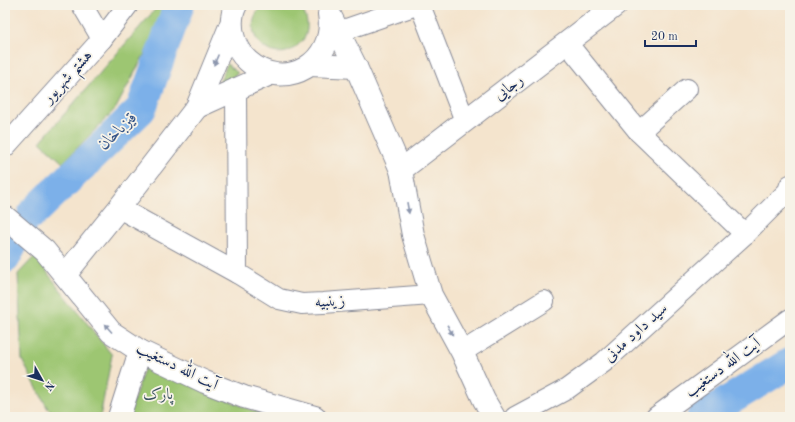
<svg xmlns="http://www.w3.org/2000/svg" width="795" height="422" font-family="'Old Standard TT',Amiri,serif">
	<rect width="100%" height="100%" fill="#f7f3e8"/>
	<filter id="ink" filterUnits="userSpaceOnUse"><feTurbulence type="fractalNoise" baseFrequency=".025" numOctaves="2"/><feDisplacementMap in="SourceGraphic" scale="8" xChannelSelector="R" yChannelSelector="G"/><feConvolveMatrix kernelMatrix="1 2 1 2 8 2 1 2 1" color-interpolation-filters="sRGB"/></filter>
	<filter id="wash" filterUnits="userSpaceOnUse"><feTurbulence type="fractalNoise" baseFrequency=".012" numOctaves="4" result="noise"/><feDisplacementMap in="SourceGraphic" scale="16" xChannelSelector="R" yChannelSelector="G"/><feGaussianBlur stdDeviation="0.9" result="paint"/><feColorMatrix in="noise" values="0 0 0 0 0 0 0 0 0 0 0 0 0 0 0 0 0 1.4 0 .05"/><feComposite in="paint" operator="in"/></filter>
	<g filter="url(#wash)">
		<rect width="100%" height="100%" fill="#f4e4cd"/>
		<!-- green -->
		<g fill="#9dc672" stroke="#5c7a68">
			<path d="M159 5H169L170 6 116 108 63 163 40 142Z"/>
			<path d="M262 5H298C305 12 308 20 307 30 306 35 304 40 300 43 276 70 235 36 262 5Z"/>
			<path d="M227 64 238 73 218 87Z"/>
			<path d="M37 254 49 275 112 355 100 417H64L48 409 22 360 18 274Z"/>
			<path d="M145 366 264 415V417H128Z"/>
		</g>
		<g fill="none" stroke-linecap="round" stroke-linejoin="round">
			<!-- river -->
			<g stroke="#7bb0e9" stroke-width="31">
				<path d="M33 213 141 109 179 5"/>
				<path d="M5 258 21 228"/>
				<path d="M702 417 790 363"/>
			</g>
		</g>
	</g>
	<g filter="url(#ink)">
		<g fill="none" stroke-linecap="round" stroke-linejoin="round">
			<defs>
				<g id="street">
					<path d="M82 5 102 39"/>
					<path d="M420 5 465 121"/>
					<path d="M338 32 416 5"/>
					<path d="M567 43 639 132 745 234"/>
					<path d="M639 132 687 89"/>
					<path d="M5 147 102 39 128 5"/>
					<path d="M119 208 237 273 236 88"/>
					<path d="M237 273 279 299 302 304 323 303 431 295"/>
					<path d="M462 352 544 301"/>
					<path d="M515 417 567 389 604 362 745 234 788 191 790 185"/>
					<path d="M656 417 790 319"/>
				</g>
				<g id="secondary">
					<path d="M236 5C231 14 231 25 233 35 235 45 240 54 248 61 285 94 337 62 329 14"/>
					<path d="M330 15 356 67 401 170 413 235 431 295 462 352 484 400 494 417"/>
					<path d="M310 65 356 67"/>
					<path d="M197 107 270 74"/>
					<path d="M401 170 616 5"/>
					<path d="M5 217 45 251 111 332 140 351 205 382 244 397 315 417"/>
					<path d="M65 275 119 208 197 107 231 24"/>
					<path d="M119 417 140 351"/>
				</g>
			</defs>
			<!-- street casing -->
			<use href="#street" stroke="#888a96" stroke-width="22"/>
			<!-- secondary casing -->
			<use href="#secondary" stroke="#888a96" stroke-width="24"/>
			<!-- street -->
			<use href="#street" stroke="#fff" stroke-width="20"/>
			<!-- secondary -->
			<use href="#secondary" stroke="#fff" stroke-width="22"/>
		</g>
		<!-- one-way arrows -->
		<defs><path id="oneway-solid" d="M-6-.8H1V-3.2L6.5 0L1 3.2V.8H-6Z"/></defs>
		<g fill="#8d97ae">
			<use href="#oneway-solid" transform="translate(216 60) rotate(113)"/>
			<use href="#oneway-solid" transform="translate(408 208) rotate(80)"/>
			<use href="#oneway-solid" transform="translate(108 328) rotate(-132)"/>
			<use href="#oneway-solid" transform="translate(450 330) rotate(61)"/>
		</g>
	</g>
	<g text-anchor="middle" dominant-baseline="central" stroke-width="3.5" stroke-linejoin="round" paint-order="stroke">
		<!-- street labels -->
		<g font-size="16" fill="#1b2f5e" stroke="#f7f3e8">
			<text transform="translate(68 77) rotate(-48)">هشتم شهریور</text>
			<text transform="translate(509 88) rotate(-37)">رجایی</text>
			<text transform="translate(330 302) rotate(-3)">زینبیه</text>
			<text transform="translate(636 333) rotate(-42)">سید داود مدنی</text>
			<text transform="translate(177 367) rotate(26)">آیت الله دستغیب</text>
			<text transform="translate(723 368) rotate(-36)">آیت الله دستغیب</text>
		</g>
		<!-- park labels -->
		<g font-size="16" fill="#3c5563" stroke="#f7f3e8">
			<text x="158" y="395">پارک</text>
		</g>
		<!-- water labels -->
		<g font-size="17" font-style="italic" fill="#385688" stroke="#f7f3e8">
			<text transform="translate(118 131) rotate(-44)">قیزباخان</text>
		</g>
	</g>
	<!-- margin -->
	<rect width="795" height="422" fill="none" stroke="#f7f3e8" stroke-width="20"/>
	<!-- north arrow -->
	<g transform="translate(42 380) rotate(129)" stroke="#f7f3e8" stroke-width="3" paint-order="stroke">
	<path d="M0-3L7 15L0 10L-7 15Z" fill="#1b2f5e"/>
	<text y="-6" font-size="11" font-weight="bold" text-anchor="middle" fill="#1b2f5e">N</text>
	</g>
	<!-- scale -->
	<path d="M645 40v6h51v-6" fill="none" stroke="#1b2f5e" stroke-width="2"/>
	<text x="651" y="40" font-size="12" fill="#1b2f5e" stroke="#f7f3e8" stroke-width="3" paint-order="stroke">20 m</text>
</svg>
